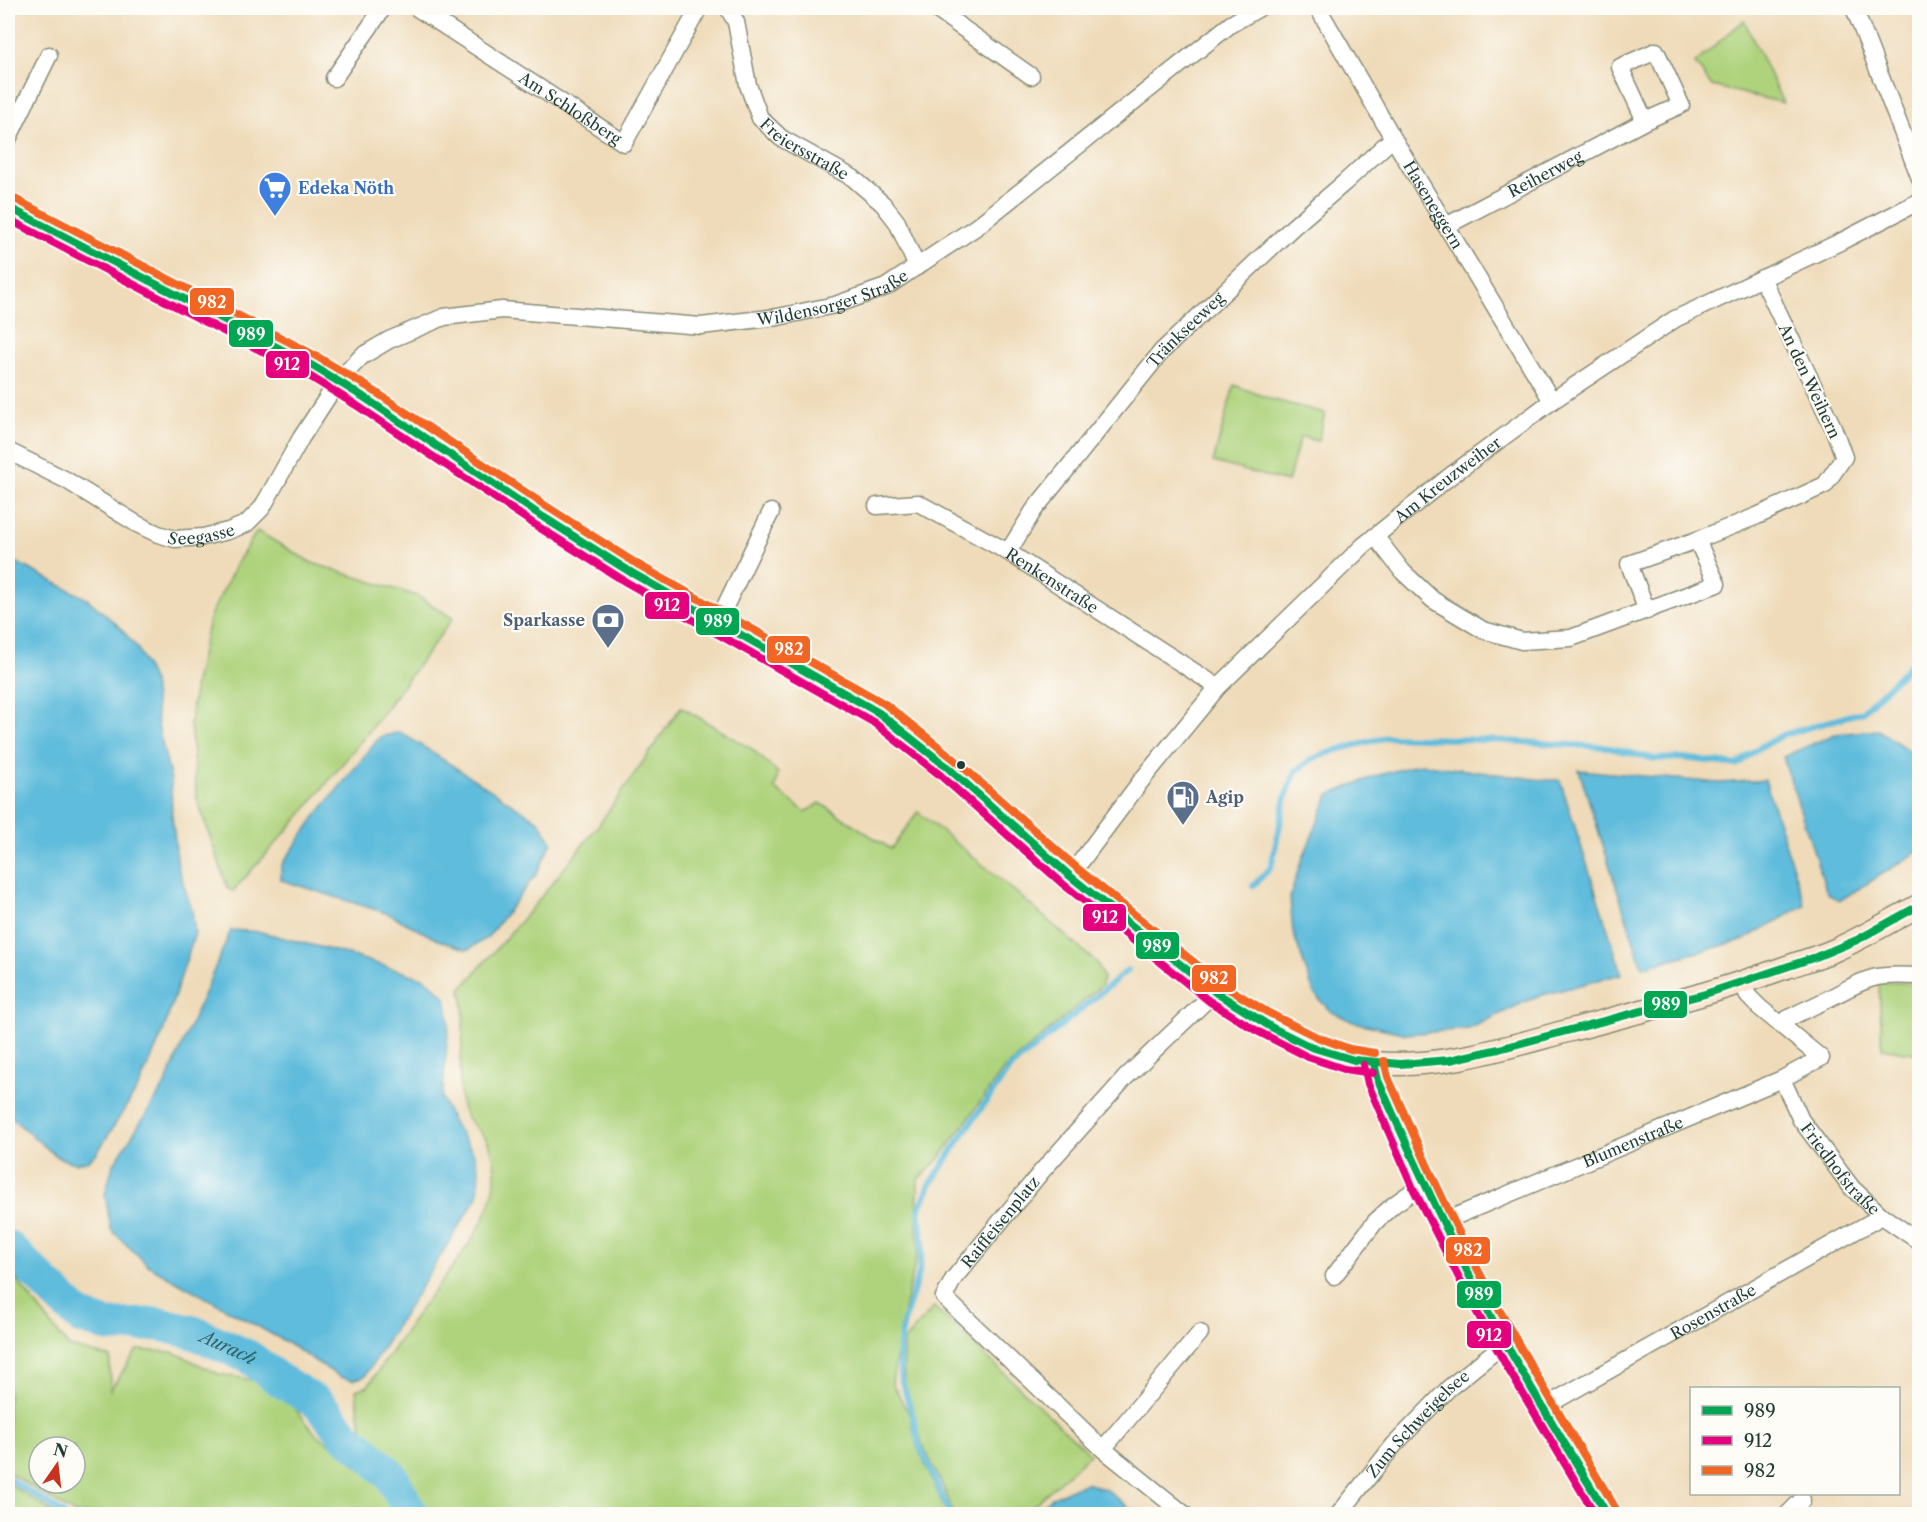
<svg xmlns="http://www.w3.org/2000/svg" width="1927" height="1522" font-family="'Libre Caslon Text',serif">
	<rect width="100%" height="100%" fill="#fdfcf7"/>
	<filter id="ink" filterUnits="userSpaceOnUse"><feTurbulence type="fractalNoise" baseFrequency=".0167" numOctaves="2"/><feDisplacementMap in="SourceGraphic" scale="12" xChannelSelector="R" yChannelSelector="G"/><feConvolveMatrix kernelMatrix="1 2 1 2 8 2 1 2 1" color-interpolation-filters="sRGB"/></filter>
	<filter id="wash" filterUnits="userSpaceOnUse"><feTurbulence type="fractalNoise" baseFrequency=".008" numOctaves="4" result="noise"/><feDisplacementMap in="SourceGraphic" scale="24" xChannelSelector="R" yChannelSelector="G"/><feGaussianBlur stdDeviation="1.35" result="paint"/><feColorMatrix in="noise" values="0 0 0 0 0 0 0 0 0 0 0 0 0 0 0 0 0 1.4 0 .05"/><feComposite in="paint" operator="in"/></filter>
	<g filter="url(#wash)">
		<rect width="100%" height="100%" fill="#efdbba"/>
		<!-- green -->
		<g fill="#afd37d" stroke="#678858" stroke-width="1.5" fill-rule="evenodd">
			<path d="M1744 20 1783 103 1712 86 1695 63Z"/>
			<path d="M1234 385 1270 399 1325 413 1318 441 1300 437 1288 482 1213 462Z"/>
			<path d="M257 531 312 563 417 596 453 618 370 730 300 816 233 891 228 889 197 799 190 723 195 683 210 616 237 563Z"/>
			<path d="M681 707 752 749 778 773 775 789 806 812 820 803 891 849 918 812 1005 883 1097 963 1103 976 1102 985 1004 1069 939 1159 918 1180 917 1229 919 1248 905 1305 892 1383 911 1417 916 1444 947 1514H416L410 1499 390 1464 366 1439 359 1415 356 1390 368 1386C386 1360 404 1333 422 1307 449 1270 499 1217 495 1169 494 1159 492 1147 486 1139 476 1126 463 1119 461 1102 456 1064 469 1026 461 989L533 907 598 826Z"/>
			<path d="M1879 982 1919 984V1054L1882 1048Z"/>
			<path d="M8 1269 69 1347 110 1357V1390L137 1350 173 1352 219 1374 275 1384 315 1433 389 1485 403 1514H75L8 1472ZM39 1447H75V1483H39Z"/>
			<path d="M934 1307 1090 1454 1024 1514H954L944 1489 922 1443 904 1381 903 1342Z"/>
			<path d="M8 1483 56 1514H8Z"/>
		</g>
		<!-- water -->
		<g fill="#5ebcdc" stroke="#3e7c88" stroke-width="1.5">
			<path d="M8 558 87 599 119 626 138 649 153 682 158 726 171 780 172 815 178 867 192 910 195 933 162 1035 138 1088 97 1153 87 1161 76 1163 67 1161 56 1156 8 1115Z"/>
			<path d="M1878 730 1910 751 1919 763V851L1839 901 1827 893 1783 757 1835 734Z"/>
			<path d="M400 732 539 821 552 842 537 873 488 937 468 950 438 940 389 914 281 880V866L315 817 380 737Z"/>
			<path d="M1420 764 1542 780H1560L1622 974 1535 997 1469 1029 1407 1034 1353 1022 1330 1011 1314 993 1293 932 1290 898 1299 867 1329 795 1375 776Z"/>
			<path d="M1579 770 1719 783 1765 780 1805 905 1743 940 1642 967Z"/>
			<path d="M231 930 261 932 339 952 426 979 446 997 449 1022 442 1098 452 1121 473 1152 479 1168 478 1196 365 1376 353 1380 340 1377 284 1341 149 1266 111 1230 105 1194 113 1165 165 1085Z"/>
			<path d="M1086 1483 1107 1490 1137 1514H1030L1053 1497Z"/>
		</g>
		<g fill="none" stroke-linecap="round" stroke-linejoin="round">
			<!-- stream -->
			<g stroke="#5ebcdc" stroke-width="6">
				<path d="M1253 886 1271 867 1286 796 1296 771 1312 759 1337 750 1387 737 1490 740 1605 747 1655 759 1684 758 1737 765 1758 748 1783 735 1862 712 1920 655"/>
				<path d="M8 1478 64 1514"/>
				<path d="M950 1514 918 1442 914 1419 900 1376 899 1348 904 1321 919 1273 923 1244 919 1210 930 1185 963 1134 1010 1068 1128 970"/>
			</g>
			<!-- river -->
			<path stroke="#5ebcdc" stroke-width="34" id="s1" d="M8 1247 80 1317 110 1326 159 1324 195 1333 249 1357 278 1379 319 1404 345 1435 368 1454 392 1477 411 1514"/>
		</g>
	</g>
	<g filter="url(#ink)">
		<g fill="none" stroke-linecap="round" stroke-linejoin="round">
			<defs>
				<g id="minor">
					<path id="s2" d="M417 8 624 143 699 8"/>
					<path id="s3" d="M728 8 736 22 748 85 760 118 781 138 853 178 883 204 897 222 917 267"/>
					<path d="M934 8 1031 76"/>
					<path id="s4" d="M1318 8 1393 138 1552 401"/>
					<path d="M1854 8 1920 178"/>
					<path d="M334 78 383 8"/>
					<path d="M8 139 49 55"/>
					<path id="s5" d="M1446 226 1645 121 1681 105 1656 51 1620 67 1645 121"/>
					<path id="s6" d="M8 451 66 480 137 524 158 534 175 539 203 537 228 531 246 524 262 508 301 438 338 381 362 356 389 340 444 317 502 310 701 326 778 317 835 305 886 287 976 227 1231 24 1259 8"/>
					<path id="s7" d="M877 506 918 503 1008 552 1218 687"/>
					<path d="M1375 536 1403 572 1433 600 1483 630 1522 641 1571 638 1717 584 1697 540 1757 516 1825 485 1844 457 1833 427 1762 278"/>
					<path id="s8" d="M1008 552 1034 510 1162 351 1293 227 1344 183 1393 138"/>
					<path d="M1647 611 1629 564 1697 540"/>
					<path d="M718 621 771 512"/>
					<path id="s9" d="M1070 876 1141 781 1218 687 1363 546 1449 477 1552 401 1675 319 1840 242 1920 201"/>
					<path d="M1781 1023C1794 1014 1808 1009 1822 1002 1839 994 1855 983 1873 978 1888 974 1904 976 1920 976"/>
					<path id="s10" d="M1782 1079 1801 1120 1852 1188 1882 1216 1920 1242"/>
					<path id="s11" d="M1442 1222 1782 1079 1821 1058 1759 1007 1748 996 1743 983"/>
					<path d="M1334 1276 1375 1222 1392 1206 1423 1184"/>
					<path id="s12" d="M1544 1407 1882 1216"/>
					<path d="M1103 1449 1200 1333"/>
					<path id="s13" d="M1184 1514 1103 1449 944 1297 954 1278 1042 1171 1126 1077 1215 992"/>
					<path id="s14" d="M1339 1514 1394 1445 1449 1388 1505 1343"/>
					<path d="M1788 1514 1802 1500"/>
				</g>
				<path id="tertiary" d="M1374 1063 1378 1080 1423 1184 1483 1302 1516 1362 1607 1514"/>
				<path id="secondary" d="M8 207 311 365 362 396 543 517 632 573 879 713 947 767 1070 876 1215 992C1261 1024 1318 1058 1375 1063 1442 1069 1507 1047 1571 1030 1642 1011 1714 993 1784 968 1801 962 1819 957 1835 950 1864 937 1892 920 1920 905"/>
			</defs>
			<!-- minor casing -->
			<use href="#minor" stroke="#878c77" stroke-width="19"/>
			<!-- tertiary casing -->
			<use href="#tertiary" stroke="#878c77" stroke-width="22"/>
			<!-- secondary casing -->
			<use href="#secondary" stroke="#878c77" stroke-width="25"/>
			<!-- minor -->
			<use href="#minor" stroke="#fff" stroke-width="16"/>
			<!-- tertiary -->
			<use href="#tertiary" stroke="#fff" stroke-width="20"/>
			<!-- secondary -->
			<use href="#secondary" stroke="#fce5cf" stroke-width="22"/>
			<defs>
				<g id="bus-1">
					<path d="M8 207 311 365 362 396 543 517 632 573 879 713 947 767 1070 876 1215 992 1271 1027 1311 1047 1354 1060 1400 1064 1450 1060 1499 1049 1705 994 1816 957 1857 940 1920 905"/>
					<path d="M1374 1063 1378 1080C1411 1155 1445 1229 1483 1302 1521 1374 1565 1444 1607 1514"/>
				</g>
				<g id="bus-2">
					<path d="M8 219 306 374 356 405 537 526 626 582 873 722 940 775 1063 884 1209 1001 1257 1031 1308 1057 1344 1069 1373 1073"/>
					<path d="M1364 1065 1368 1084 1413 1188 1474 1307 1507 1367 1595 1514"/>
				</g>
				<g id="bus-3">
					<path d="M13 198 316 356 368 387 549 508 637 564 885 704 954 759 1077 868 1221 984 1267 1012 1317 1037 1350 1049 1375 1053"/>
					<path d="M1384 1061 1388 1077C1421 1152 1454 1227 1494 1300 1532 1371 1575 1439 1616 1509"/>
				</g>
			</defs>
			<!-- bus-1 casing -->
			<use href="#bus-1" stroke="#fdfcf7" stroke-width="12"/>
			<!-- bus-2 casing -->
			<use href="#bus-2" stroke="#fdfcf7" stroke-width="12"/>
			<!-- bus-3 casing -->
			<use href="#bus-3" stroke="#fdfcf7" stroke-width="12"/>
			<!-- bus-1 -->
			<use href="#bus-1" stroke="#00a651" stroke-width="8"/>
			<!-- bus-2 -->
			<use href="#bus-2" stroke="#e5007d" stroke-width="8"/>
			<!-- bus-3 -->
			<use href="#bus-3" stroke="#f26522" stroke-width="8"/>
		</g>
	</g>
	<!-- icons -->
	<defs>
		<symbol id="supermarket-pin" viewBox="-11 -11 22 30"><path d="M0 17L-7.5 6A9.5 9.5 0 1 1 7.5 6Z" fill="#3f7fe0" stroke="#fdfcf7"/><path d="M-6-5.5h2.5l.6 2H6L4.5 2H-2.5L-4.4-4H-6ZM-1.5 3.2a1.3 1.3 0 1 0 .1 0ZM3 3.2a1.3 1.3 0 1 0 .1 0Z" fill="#fff"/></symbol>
		<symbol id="bank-pin" viewBox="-11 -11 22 30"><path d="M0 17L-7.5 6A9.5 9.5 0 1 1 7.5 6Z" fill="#5c6f8a" stroke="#fdfcf7"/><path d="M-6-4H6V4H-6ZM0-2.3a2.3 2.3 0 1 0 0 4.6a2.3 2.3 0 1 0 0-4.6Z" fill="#fff"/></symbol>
		<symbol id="fuel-pin" viewBox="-11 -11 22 30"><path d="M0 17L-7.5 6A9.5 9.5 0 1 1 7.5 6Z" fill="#5c6f8a" stroke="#fdfcf7"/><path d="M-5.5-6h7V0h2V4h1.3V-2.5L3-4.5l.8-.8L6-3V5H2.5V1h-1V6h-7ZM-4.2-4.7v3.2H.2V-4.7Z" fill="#fff"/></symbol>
	</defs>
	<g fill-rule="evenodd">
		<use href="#supermarket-pin" x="256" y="169" width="38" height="52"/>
		<use href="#bank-pin" x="589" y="601" width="38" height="52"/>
		<use href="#fuel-pin" x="1164" y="778" width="38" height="52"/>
	</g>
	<!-- markers -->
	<circle fill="#1f3d34" stroke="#fdfcf7" stroke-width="2" cx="961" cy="765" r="5"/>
	<g text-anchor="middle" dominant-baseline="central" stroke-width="4.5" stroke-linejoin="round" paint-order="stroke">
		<!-- street labels -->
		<g font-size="16" fill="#1f3d34" stroke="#fdfcf7">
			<text stroke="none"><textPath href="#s2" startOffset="183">Am Schloßberg</textPath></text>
			<text stroke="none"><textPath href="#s3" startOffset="170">Freiersstraße</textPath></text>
			<text stroke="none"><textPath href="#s5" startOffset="112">Reiherweg</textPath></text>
			<text stroke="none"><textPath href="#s4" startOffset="228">Haseneggern</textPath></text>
			<text stroke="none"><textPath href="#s6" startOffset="952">Wildensorger Straße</textPath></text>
			<text stroke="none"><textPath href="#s8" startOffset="285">Tränkseeweg</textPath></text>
			<text transform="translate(1810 381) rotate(65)">An den Weihern</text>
			<text stroke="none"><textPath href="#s9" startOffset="550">Am Kreuzweiher</textPath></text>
			<text stroke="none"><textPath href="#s6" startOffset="216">Seegasse</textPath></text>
			<text stroke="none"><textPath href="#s7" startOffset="196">Renkenstraße</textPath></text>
			<text stroke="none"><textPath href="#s11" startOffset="207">Blumenstraße</textPath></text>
			<text stroke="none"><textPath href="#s10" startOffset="108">Friedhofstraße</textPath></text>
			<text stroke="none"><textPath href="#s13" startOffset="418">Raiffeisenplatz</textPath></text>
			<text stroke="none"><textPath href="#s12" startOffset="194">Rosenstraße</textPath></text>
			<text stroke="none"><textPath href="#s14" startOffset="120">Zum Schweigelsee</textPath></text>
		</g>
		<!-- shop labels -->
		<g font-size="16" font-weight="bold" fill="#366cbe" stroke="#fdfcf7" text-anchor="start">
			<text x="298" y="188">Edeka Nöth</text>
		</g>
		<!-- service labels -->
		<g font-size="16" font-weight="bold" fill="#4e5e75" stroke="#fdfcf7" text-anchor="end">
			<text x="585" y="620">Sparkasse</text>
			<text x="1206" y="797" text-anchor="start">Agip</text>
		</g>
		<!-- water labels -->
		<g font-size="18" font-style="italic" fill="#326366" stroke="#fdfcf7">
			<text stroke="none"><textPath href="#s1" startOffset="254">Aurach</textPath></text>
		</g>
	</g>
	<g stroke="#fdfcf7" stroke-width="2">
		<rect x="189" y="287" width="46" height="29" rx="6" fill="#f26522"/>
		<rect x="228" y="319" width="46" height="29" rx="6" fill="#00a651"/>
		<rect x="265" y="350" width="45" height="29" rx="6" fill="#e5007d"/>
		<rect x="644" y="591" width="46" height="29" rx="6" fill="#e5007d"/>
		<rect x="695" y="607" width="45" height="29" rx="6" fill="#00a651"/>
		<rect x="766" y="635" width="45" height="29" rx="6" fill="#f26522"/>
		<rect x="1082" y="903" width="45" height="29" rx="6" fill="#e5007d"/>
		<rect x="1135" y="931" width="45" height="29" rx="6" fill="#00a651"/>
		<rect x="1191" y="964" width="46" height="29" rx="6" fill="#f26522"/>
		<rect x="1643" y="990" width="45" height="29" rx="6" fill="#00a651"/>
		<rect x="1445" y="1236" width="46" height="29" rx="6" fill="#f26522"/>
		<rect x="1456" y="1280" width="46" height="29" rx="6" fill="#00a651"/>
		<rect x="1466" y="1320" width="46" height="29" rx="6" fill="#e5007d"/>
	</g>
	<g font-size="16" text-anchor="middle" font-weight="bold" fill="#fff">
		<text x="212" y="308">982</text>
		<text x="251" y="340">989</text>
		<text x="287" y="370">912</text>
		<text x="667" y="611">912</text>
		<text x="718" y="627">989</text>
		<text x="789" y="655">982</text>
		<text x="1105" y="923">912</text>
		<text x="1157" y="952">989</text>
		<text x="1214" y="984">982</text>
		<text x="1666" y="1010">989</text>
		<text x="1468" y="1256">982</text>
		<text x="1479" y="1300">989</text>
		<text x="1489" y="1341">912</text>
	</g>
	<!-- margin -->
	<rect width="1927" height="1522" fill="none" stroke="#fdfcf7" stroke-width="30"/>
	<!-- legend -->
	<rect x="1690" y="1387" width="210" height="108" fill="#fdfcf7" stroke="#a4b0a9" stroke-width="1.5"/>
	<rect x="1702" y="1406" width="30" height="9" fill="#00a651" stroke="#a4b0a9" stroke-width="1.5"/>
	<text x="1744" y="1417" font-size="18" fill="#1f3d34">989</text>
	<rect x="1702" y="1436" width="30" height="9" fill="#e5007d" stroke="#a4b0a9" stroke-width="1.5"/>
	<text x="1744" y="1447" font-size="18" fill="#1f3d34">912</text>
	<rect x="1702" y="1466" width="30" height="9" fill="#f26522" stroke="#a4b0a9" stroke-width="1.5"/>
	<text x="1744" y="1477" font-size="18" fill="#1f3d34">982</text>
	<!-- north arrow -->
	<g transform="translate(57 1465) rotate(14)"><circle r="28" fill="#fdfcf7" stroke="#a4b0a9" stroke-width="1.5"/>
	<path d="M0-4.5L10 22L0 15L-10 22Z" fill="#c8321e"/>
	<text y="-9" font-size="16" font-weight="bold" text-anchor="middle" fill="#1f3d34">N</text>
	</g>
</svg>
